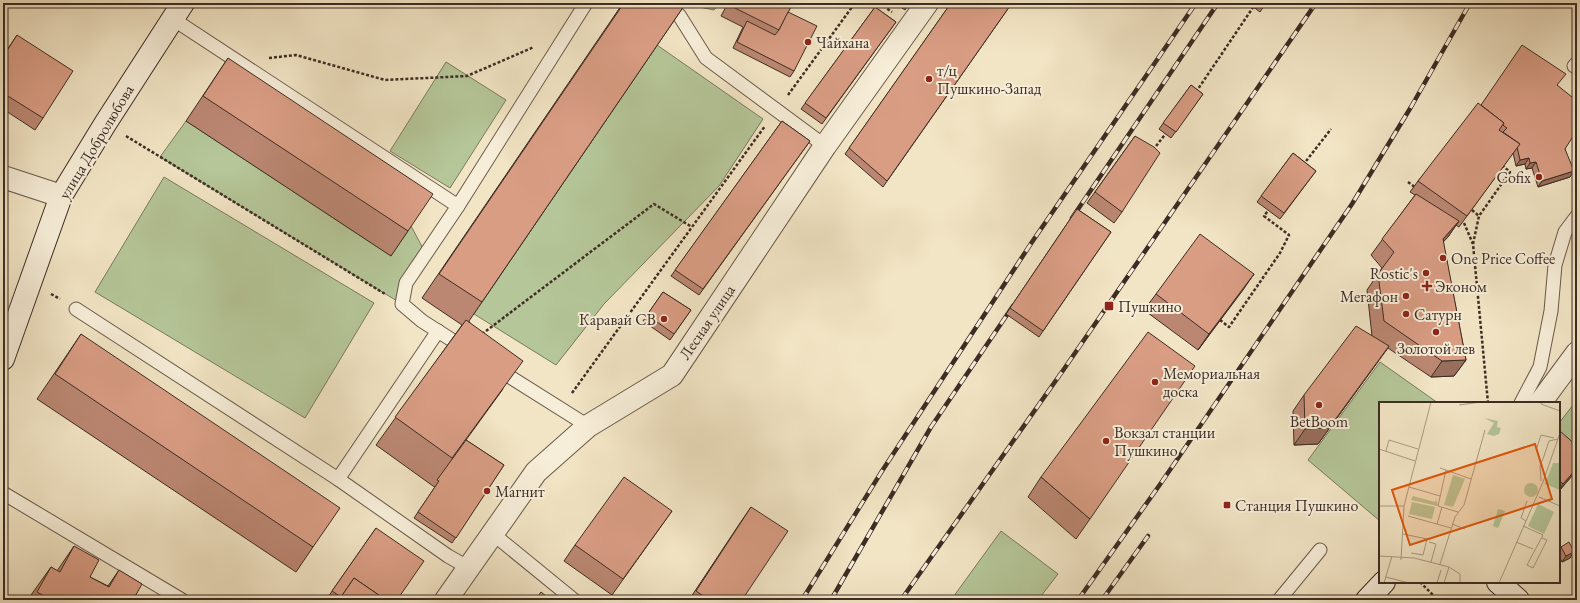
<svg xmlns="http://www.w3.org/2000/svg" width="1580" height="603" font-family="'EB Garamond',serif">
	<rect width="100%" height="100%" fill="#f2e5c5"/>
	<filter id="stains"><feTurbulence type="fractalNoise" baseFrequency=".005" numOctaves="4"/><feColorMatrix values="0 0 0 0 .2 0 0 0 0 .09 0 0 0 0 .02 0 0 0 .5 -.17"/></filter>
	<radialGradient id="worn" r=".72"><stop offset=".6" stop-color="#630" stop-opacity="0"/><stop offset="1" stop-color="#630" stop-opacity=".3"/></radialGradient>
	<!-- green -->
	<g fill="#b5c698" stroke="#79795e">
		<path d="M692 3H720L714 10 704 8Z"/>
		<path d="M657 45 763 119 719 186 604 304 556 365 474 314Z"/>
		<path d="M446 62 506 100 450 188 390 151Z"/>
		<path d="M186 121 391 256 411 226 426 254 402 304 160 157Z"/>
		<path d="M164 177 374 303 305 418 95 292Z"/>
		<path d="M1380 362 1438 403H1380V521L1308 460Z"/>
		<path d="M1577 400V452L1559 438V423Z"/>
		<path d="M1001 531 1058 574 1038 600H951Z"/>
	</g>
	<g fill="none" stroke-linecap="round" stroke-linejoin="round">
		<defs>
			<g id="lane">
				<path d="M660 3 679 15 706 58 825 146"/>
				<path d="M173 19 458 206"/>
				<path d="M1574 66 1577 63"/>
				<path d="M76 309 338 479 448 556 469 568"/>
				<path d="M466 349 422 321 402 304 406 283 458 206 586 3"/>
				<path d="M496 368 588 426"/>
				<path d="M1521 403 1540 367 1551 311 1555 265 1565 232 1577 216"/>
				<path d="M338 479 438 331"/>
				<path d="M3 493 182 600"/>
				<path d="M493 534 574 600"/>
				<path d="M1279 600 1320 550"/>
			</g>
			<g id="street">
				<path d="M3 177 61 196"/>
				<path d="M1540 403 1577 353"/>
				<path d="M446 600 536 472 588 426 672 375 825 146 927 3"/>
			</g>
			<g id="secondary">
				<path d="M3 359 61 196 105 124 183 3"/>
				<path d="M1498 582 1518 600"/>
				<path d="M1367 600 1384 582"/>
			</g>
		</defs>
		<!-- lane casing -->
		<use href="#lane" stroke="#6a5a4c" stroke-width="15"/>
		<!-- street casing -->
		<use href="#street" stroke="#6a5a4c" stroke-width="24"/>
		<!-- secondary casing -->
		<use href="#secondary" stroke="#3d2c24" stroke-width="24"/>
		<!-- path -->
		<g stroke="#3d2c24" stroke-width="2.5" stroke-dasharray="3 2" stroke-linecap="butt">
			<path d="M879 3 892 12"/>
			<path d="M269 58 296 55 385 80 467 76 534 47"/>
			<path d="M1196 92 1256 3"/>
			<path d="M788 95 855 3"/>
			<path d="M126 136 385 294"/>
			<path d="M1153 150 1167 132"/>
			<path d="M1303 165 1331 129"/>
			<path d="M1408 182 1416 188"/>
			<path d="M1472 210 1479 216"/>
			<path d="M1460 220 1464 223 1473 244 1488 403"/>
			<path d="M1473 244 1479 216 1510 172 1503 166"/>
			<path d="M51 294 60 299"/>
			<path d="M1220 320 1229 327 1280 253 1289 235 1264 216 1270 208"/>
			<path d="M482 334 654 204 692 227"/>
			<path d="M572 393 765 126"/>
			<path d="M1420 582 1438 600"/>
		</g>
		<!-- lane -->
		<use href="#lane" stroke="#f7eed9" stroke-width="13"/>
		<!-- street -->
		<use href="#street" stroke="#f7eed9" stroke-width="22"/>
		<!-- secondary -->
		<use href="#secondary" stroke="#f7eed9" stroke-width="22"/>
		<defs>
			<g id="rail">
				<path d="M1072 218 1218 3"/>
				<path d="M802 600 882 471 1032 242 1196 3"/>
				<path d="M831 600 931 427 1013 306"/>
				<path d="M901 600 1064 369 1316 3"/>
				<path d="M1078 600 1161 483 1352 204 1411 107 1470 3"/>
				<path d="M1102 600 1148 536"/>
			</g>
		</defs>
		<!-- rail casing -->
		<use href="#rail" stroke="#3d2c24" stroke-width="4.5"/>
		<!-- rail -->
		<use href="#rail" stroke="#f7eed9" stroke-width="3" stroke-dasharray="9" stroke-linecap="butt"/>
	</g>
	<!-- wall -->
	<g fill="#bb8772" stroke="#3d2c24">
		<path d="M394 3H402L399 6Z"/>
		<path d="M623 3H686L469 321 503 389 466 440 504 465 452 543 414 518 435 487 433 486 376 445 462 325 422 298Z"/>
		<path d="M728 3H793L788 12 794 71 790 77 733 48 743 27 721 16Z"/>
		<path d="M895 3H910L905 10Z"/>
		<path d="M951 3H1012L883 187 845 154Z"/>
		<path d="M1248 3H1266L1260 12Z"/>
		<path d="M875 7 896 22 822 124 801 109Z"/>
		<path d="M17 35 43 118 35 130 3 109V56Z"/>
		<path d="M228 58 408 231 391 256 186 121Z"/>
		<path d="M1191 85 1203 94 1171 138 1159 129Z"/>
		<path d="M1557 85 1565 149 1570 177 1538 187 1532 168 1526 169 1525 164 1516 166 1513 153 1459 227 1456 225 1448 237 1443 242 1466 360 1454 376 1431 377 1388 348 1318 444 1294 445 1293 411 1304 395 1372 336 1367 290 1382 268 1371 255 1415 195 1410 192 1418 181 1481 105Z"/>
		<path d="M782 121 810 141 699 295 671 276Z"/>
		<path d="M1135 136 1122 212 1114 223 1087 203Z"/>
		<path d="M1293 153 1316 171 1280 219 1257 202Z"/>
		<path d="M1077 209 1111 232 1039 337 1006 314Z"/>
		<path d="M1254 274 1198 350 1144 310 1156 294Z"/>
		<path d="M663 292 691 310 670 340 643 321Z"/>
		<path d="M81 334 313 547 296 572 37 399Z"/>
		<path d="M1559 432 1577 470 1559 491Z"/>
		<path d="M1041 477 1090 519 1076 539 1028 497Z"/>
		<path d="M751 507 742 600H689L740 523Z"/>
		<path d="M672 511 612 595 564 561 575 545Z"/>
		<path d="M376 528 397 600H333L328 597Z"/>
		<path d="M74 546 90 577 108 586 119 570 133 600H28L31 595 51 567 57 571Z"/>
		<path d="M1561 547 1574 552 1570 558 1562 562 1559 556V550Z"/>
	</g>
	<!-- shaded-wall -->
	<g fill="#986e5c" stroke="#3d2c24">
		<path d="M1529 158 1525 164 1516 166 1520 160Z"/>
		<path d="M1536 162 1532 168 1526 169 1530 163Z"/>
		<path d="M1574 171 1570 177 1538 187 1542 181Z"/>
		<path d="M1459 221 1448 237 1431 255 1443 239Z"/>
		<path d="M1254 274 1243 290 1198 350 1209 334Z"/>
		<path d="M1389 346 1318 444 1294 445 1305 429Z"/>
		<path d="M1466 360 1454 376 1431 377 1442 361Z"/>
		<path d="M1577 468V470L1559 491V490L1563 484Z"/>
		<path d="M1574 552 1570 558 1562 562 1566 556Z"/>
	</g>
	<!-- building -->
	<g fill="#d99d84" stroke="#3d2c24">
		<path d="M624 3H686L482 302 439 274Z"/>
		<path d="M730 3H793L779 30 729 5Z"/>
		<path d="M951 3H1012L887 181 849 148Z"/>
		<path d="M1260 3H1266L1264 6Z"/>
		<path d="M875 7 896 22 826 118 805 103Z"/>
		<path d="M788 12 817 26 794 71 737 42 747 21 775 35 779 30Z"/>
		<path d="M17 35 73 71 43 118 3 93V57Z"/>
		<path d="M1522 45 1566 74 1557 85 1577 101V130L1565 149 1574 171 1542 181 1536 162 1530 163 1529 158 1520 160 1517 147 1520 144 1503 132 1507 128 1503 125 1504 123 1481 105Z"/>
		<path d="M228 58 433 194 408 231 203 96Z"/>
		<path d="M1191 85 1203 94 1176 132 1163 123Z"/>
		<path d="M1478 103 1504 123 1499 130 1520 144 1467 216 1418 181Z"/>
		<path d="M782 121 810 141 703 289 675 270Z"/>
		<path d="M1135 136 1154 147 1160 153 1122 212 1095 192Z"/>
		<path d="M1293 153 1316 171 1284 213 1261 196Z"/>
		<path d="M1416 194 1459 221 1443 239 1466 360 1442 361 1384 321 1378 274 1394 252 1382 239Z"/>
		<path d="M1077 209 1111 232 1043 331 1010 308Z"/>
		<path d="M1200 234 1254 274 1209 334 1156 294Z"/>
		<path d="M663 292 691 310 674 334 647 315Z"/>
		<path d="M466 320 523 361 452 458 395 417Z"/>
		<path d="M1356 326 1389 346 1329 428 1305 429 1304 395Z"/>
		<path d="M1148 332 1195 366 1090 519 1041 477Z"/>
		<path d="M81 334 340 508 313 547 55 374Z"/>
		<path d="M1560 431 1577 446V468L1563 484 1559 480V432Z"/>
		<path d="M466 440 504 465 456 538 418 512 439 481 437 480Z"/>
		<path d="M624 477 672 511 623 579 575 545Z"/>
		<path d="M751 507 788 531 742 600H709L696 591Z"/>
		<path d="M376 528 424 561 397 600H386L354 578 341 597 332 591Z"/>
		<path d="M1569 542 1574 552 1566 556 1561 547Z"/>
		<path d="M74 546 99 560 90 577 109 587 119 570 142 584 133 600H47L48 598 37 592 51 567 60 572Z"/>
		<path d="M354 578 386 600H339Z"/>
		<path d="M541 592 551 600H535Z"/>
	</g>
	<!-- markers -->
	<g fill="#8f2418" stroke="#f7eed9" stroke-width="1.5">
		<circle cx="808" cy="42" r="4"/>
		<circle cx="929" cy="79" r="4"/>
		<circle cx="1539" cy="177" r="4"/>
		<circle cx="1443" cy="258" r="4"/>
		<circle cx="1426" cy="273" r="4"/>
		<path d="M1425 280h4v4h4v4h-4v4h-4v-4h-4v-4h4z"/>
		<circle cx="1406" cy="296" r="4"/>
		<rect x="1104" y="301" width="10" height="10" rx="2"/>
		<circle cx="1406" cy="314" r="4"/>
		<circle cx="664" cy="319" r="4"/>
		<circle cx="1436" cy="332" r="4"/>
		<circle cx="1155" cy="382" r="4"/>
		<circle cx="1319" cy="405" r="4"/>
		<circle cx="1106" cy="441" r="4"/>
		<circle cx="487" cy="491" r="4"/>
		<rect x="1223" y="501" width="8" height="8" rx="2"/>
	</g>
	<g text-anchor="middle" dominant-baseline="central" stroke-width="4" stroke-linejoin="round" paint-order="stroke">
		<!-- poi labels -->
		<g font-size="16" fill="#3d2c24" stroke="#f7eed9" text-anchor="start">
			<text x="816" y="42">Чайхана</text>
			<text x="937" y="70">т/ц<tspan x="937" dy="18">Пушкино-Запад</tspan></text>
			<text x="1531" y="177" text-anchor="end">Cofix</text>
			<text x="1451" y="258">One Price Coffee</text>
			<text x="1418" y="273" text-anchor="end">Rostic's</text>
			<text x="1435" y="286">Эконом</text>
			<text x="1398" y="296" text-anchor="end">Мегафон</text>
			<text x="1118" y="306">Пушкино</text>
			<text x="1414" y="314">Сатурн</text>
			<text x="656" y="319" text-anchor="end">Каравай СВ</text>
			<text x="1436" y="348" text-anchor="middle">Золотой лев</text>
			<text x="1163" y="373">Мемориальная<tspan x="1163" dy="18">доска</tspan></text>
			<text x="1319" y="421" text-anchor="middle">BetBoom</text>
			<text x="1114" y="432">Вокзал станции<tspan x="1114" dy="18">Пушкино</tspan></text>
			<text x="495" y="491">Магнит</text>
			<text x="1235" y="505">Станция Пушкино</text>
		</g>
		<!-- street labels -->
		<g font-size="16" fill="#3d2c24" stroke="#f7eed9">
			<text transform="translate(96 142) rotate(-59)">улица Добролюбова</text>
			<text transform="translate(707 322) rotate(-56)">Лесная улица</text>
		</g>
	</g>
	<!-- overview -->
	<g transform="translate(1379 402)">
		<rect width="181" height="181" fill="#f2e5c5"/>
		<path d="M105 16 119 19 118 25 122 26 120 32 115 34 108 32 115 21ZM174 61H181V88L166 82ZM74 73 86 77 74 105 65 103ZM145 88a7 7 0 1 1 14 0a7 7 0 1 1-14 0ZM34 94 56 100 57 97 59 104 32 98ZM33 100 56 105 53 117 30 112ZM159 102 175 110 165 132 149 124ZM119 107 126 109 119 126 114 124Z" fill="#b5c698"/>
		<path fill="none" stroke="#aa9b85" stroke-width="1" d="M162 0V2L181 9M80 3 102 0M0 47 36 59M157 48 162 33 175 36M7 49 10 38 39 47M61 66 92 77M67 68 59 104 79 110M162 79 161 64 165 54 170 39 179 37M30 85 61 94M160 95 181 104M0 104H25M29 114 72 126M147 119 142 116 148 99M58 122 63 105M73 122 86 127M144 124 164 133 148 163 154 166 168 138 163 136M24 132 48 137 44 153 32 151M50 140 57 142 52 160M137 140 154 147M0 154 35 156 70 165 81 172V181M22 158 25 104 52 0M61 162 76 115 85 103 106 28M7 175 30 181M5 181 13 154M58 181 62 168M65 181 70 165M120 181 164 80 181 31"/>
		<path fill="#df570d" fill-opacity="0.15" stroke="#df570d" stroke-width="2" d="M156 42 173 97 31 143 13 88Z"/>
		<rect width="181" height="181" fill="none" stroke="#3d2c24" stroke-width="2"/>
	</g>
	<!-- margin -->
	<rect width="1580" height="603" fill="none" stroke="#f2e5c5" stroke-width="16"/>
	<rect x="4" y="4" width="1572" height="595" fill="none" stroke="#3d2c24" stroke-width="2"/>
	<rect x="8" y="8" width="1564" height="587" fill="none" stroke="#3d2c24"/>
	<rect width="100%" height="100%" filter="url(#stains)"/>
	<rect width="100%" height="100%" fill="url(#worn)"/>
</svg>
